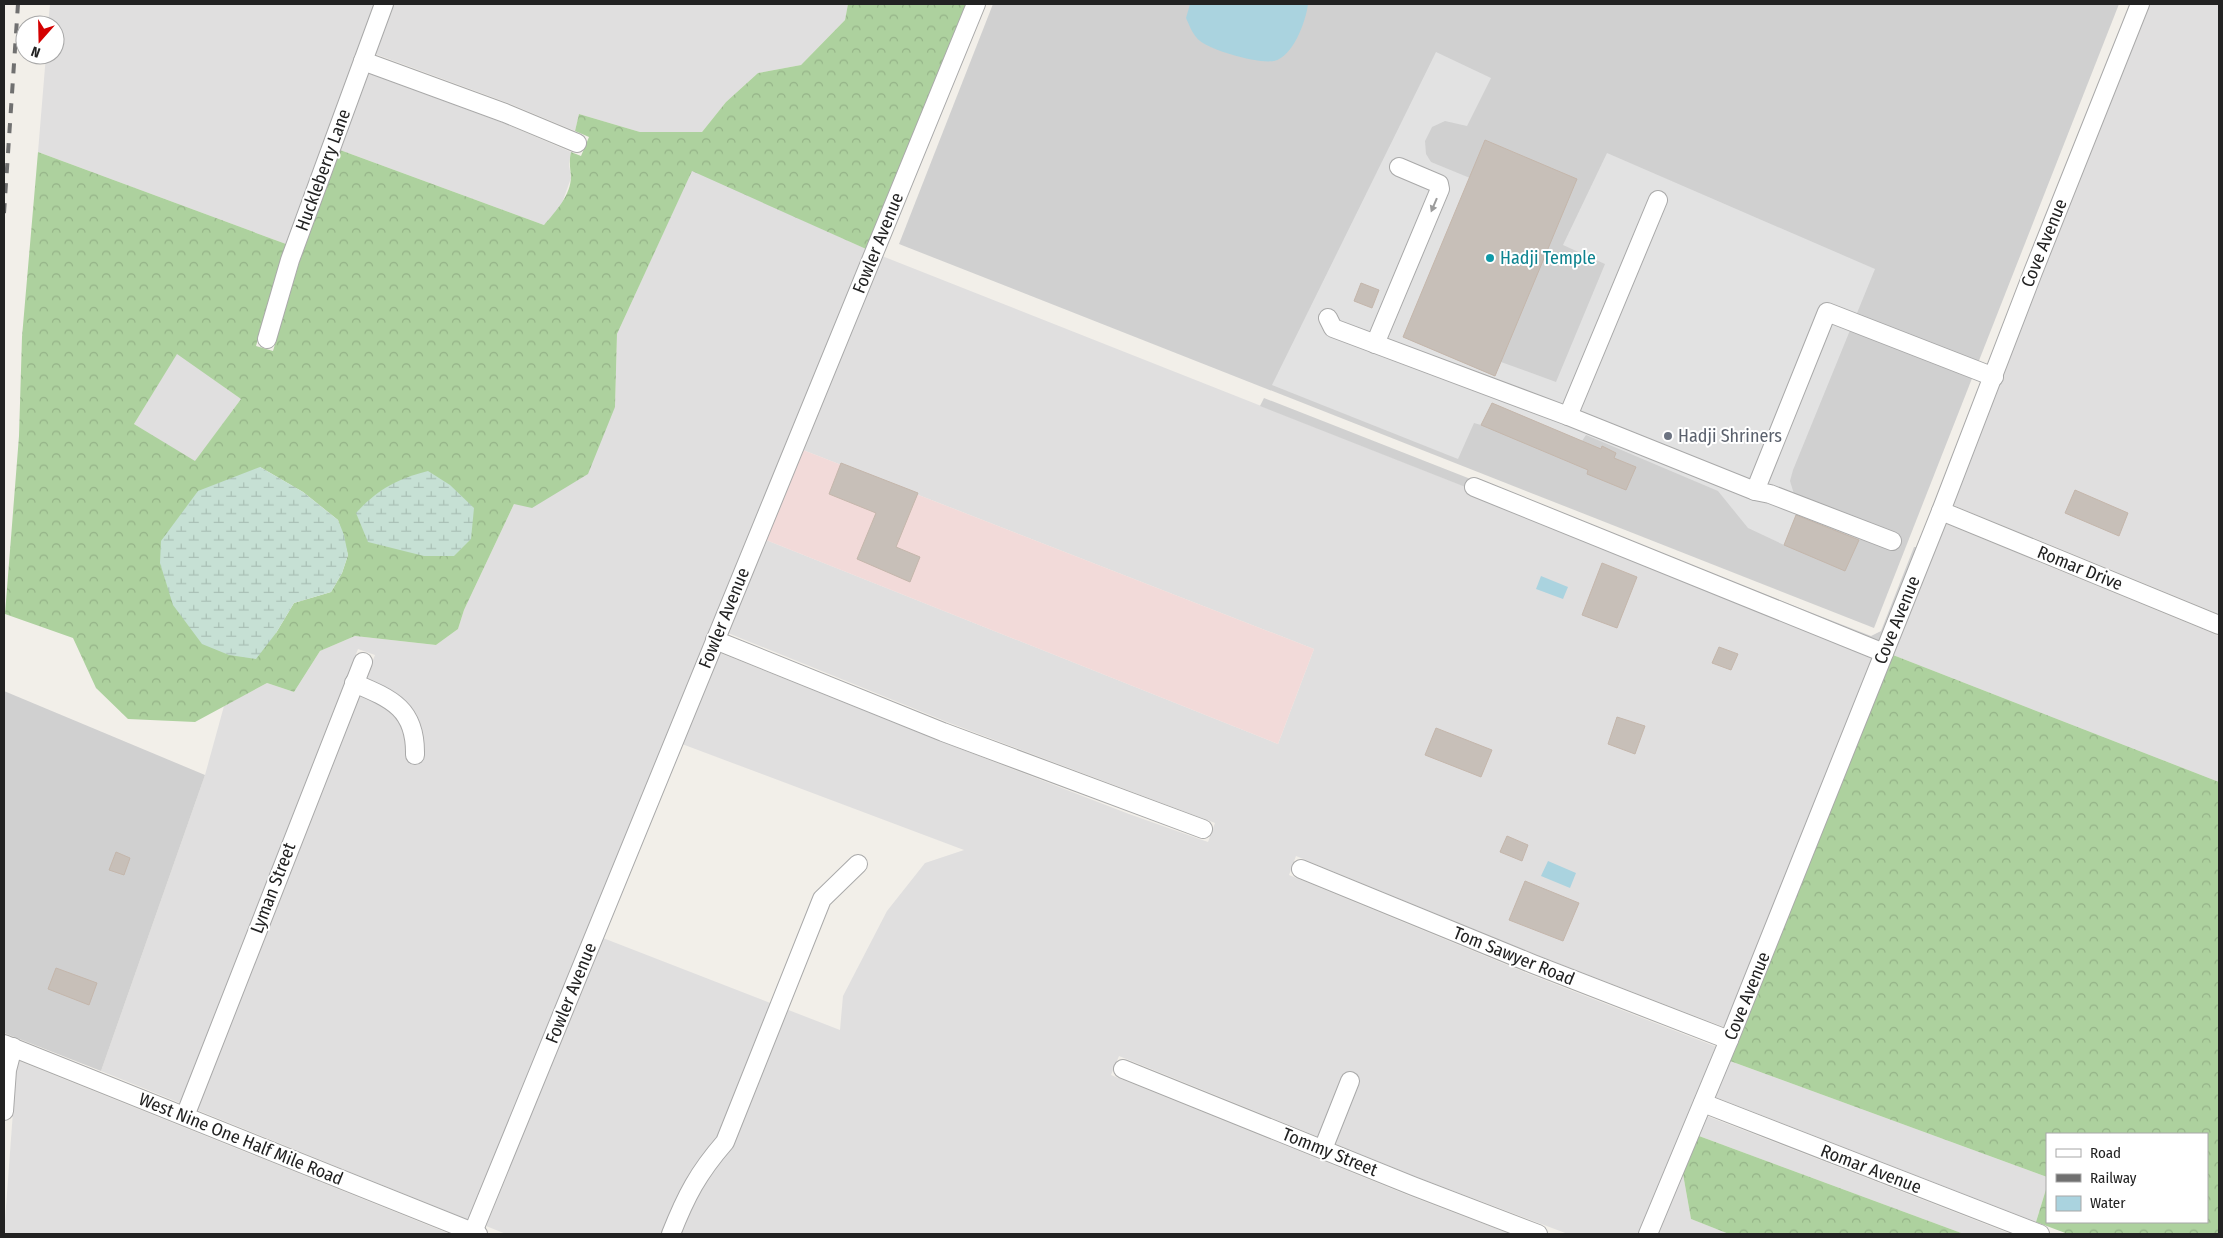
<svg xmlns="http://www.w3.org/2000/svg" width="2223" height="1238" font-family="'Fira Sans Condensed',sans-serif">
	<defs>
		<pattern id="forest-crowns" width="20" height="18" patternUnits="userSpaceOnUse" patternTransform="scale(1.25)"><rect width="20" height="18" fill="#add19e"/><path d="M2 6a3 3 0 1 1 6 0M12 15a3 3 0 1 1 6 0" fill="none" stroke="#95b388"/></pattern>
		<pattern id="wetland-marsh" width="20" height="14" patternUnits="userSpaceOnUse" patternTransform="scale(1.25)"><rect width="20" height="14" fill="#c6e0d4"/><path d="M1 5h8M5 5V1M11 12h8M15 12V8" fill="none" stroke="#aac0b6"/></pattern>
	</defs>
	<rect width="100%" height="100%" fill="#f2efe9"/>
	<!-- residential -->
	<g fill="#e0dfdf">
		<path d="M50 4H375L286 244 38 152 46 55H55V25H48Z"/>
		<path d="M394 4H848L845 20 801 65 758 73 726 102 702 132H640L579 114 575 131 508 103 375 54Z"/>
		<path d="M2150 4H2219V614L1953 505 2041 276Z"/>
		<path d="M368 73 501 122 571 152 569 164 571 178 561 206 544 225 340 150Z"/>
		<path d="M692 170 866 249 469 1220 197 1110 375 655 358 649 180 1103 101 1071 205 775 224 706 267 683 294 692 320 651 355 636 436 645 458 629 464 610 514 504 615 407 617 334Z"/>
		<path d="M882 256 1876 649 1724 1027 1537 955 1296 856 1289 875 1529 974 1717 1047 1638 1234H1568L1417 1177 1119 1056 1111 1075 1410 1196 1510 1234H506L486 1226 603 938 840 1030 843 996 887 911 925 863 964 850 682 744 720 653 940 741 1129 814 1208 842 1215 823 947 722 728 633 766 540 1278 744 1314 649 803 450Z"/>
		<path d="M177 353 241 399 195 462 134 424Z"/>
		<path d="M1946 524 2219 636V782L1893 655Z"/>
		<path d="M19 1061 450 1234H4L16 1071Z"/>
		<path d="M1730 1061 2047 1177V1186L2036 1222 1715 1097Z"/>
		<path d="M1707 1116 2011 1234H1964L1699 1136Z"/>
		<path d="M1683 1174 1691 1219 1729 1234H1658Z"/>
	</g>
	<!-- commercial -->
	<path fill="#f2dad9" d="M803 450 1314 649 1278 744 766 540Z"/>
	<!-- religious -->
	<g fill="#d0d0d0">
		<path d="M993 4H2119L1874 628 899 244Z"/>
		<path d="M1264 398 1871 636 1881 631 1914 547H1917L1876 649 1260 406Z"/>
		<path d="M4 691 205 775 101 1071 4 1033Z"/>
	</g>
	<!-- forest -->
	<g fill="url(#forest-crowns)" fill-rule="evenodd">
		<path d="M848 4H966L866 249 692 171 617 334 615 407 588 474 532 508 514 504 464 610 458 629 436 645 355 636 320 651 294 692 267 683 195 722 128 719 96 688 73 638 5 614 19 436 22 337 38 152 286 244 256 346 273 351 299 263 340 150 544 225C556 211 571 195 571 176 570 167 569 161 571 152L581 156 589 137 575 131 579 114 640 132H702L726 102 758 73 801 65 845 20ZM177 354 241 399 195 461 134 424ZM260 467 303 492 338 520 348 555 342 573 331 592 294 603 276 633Z"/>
		<path d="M1893 655 2219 782V1234H2068L2036 1222 2047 1186V1222H2207V1134H2047V1177L1730 1061Z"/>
		<path d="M1699 1136 1964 1234H1729L1691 1219 1683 1174Z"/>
	</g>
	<!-- wetland -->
	<g fill="url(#wetland-marsh)">
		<path d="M260 467 303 492 338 520 344 535 348 555 342 573 331 592 294 603 276 633 256 659 229 655 202 644 173 605 160 563 161 541 198 491Z"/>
		<path d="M428 471 450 485 474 508 471 539 454 556H424L368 542 356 513C378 489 397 479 428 471Z"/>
	</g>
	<!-- parking -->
	<path fill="#e2e2e2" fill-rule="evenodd" d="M1436 52 1491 78 1467 126 1445 121 1432 127 1425 141 1426 154 1431 162 1470 178 1403 337 1495 376 1501 362 1556 382 1605 264 1563 245 1607 153 1875 269 1793 470 1790 481 1794 494 1802 500 1784 545 1748 528 1718 491 1586 435 1582 441 1492 403 1481 425 1474 423 1458 459 1272 385ZM1361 283 1379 290 1372 307 1354 301Z"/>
	<!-- water -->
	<g fill="#aad3df">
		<path d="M1190 4H1308C1306 21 1293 57 1274 61 1258 64 1213 51 1200 41 1193 35 1190 27 1186 18Z"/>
		<path d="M1541 576 1568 587 1563 599 1536 589Z"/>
		<path d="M1548 861 1576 873 1570 888 1541 876Z"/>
	</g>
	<!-- building -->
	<g fill="#c7bfb8" stroke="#c4b6ab">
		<path d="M1485 140 1577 179 1495 376 1403 337Z"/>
		<path d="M1361 283 1379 290 1372 308 1354 301Z"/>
		<path d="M1492 403 1601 449 1602 446 1616 453 1614 458 1636 467 1626 490 1587 474 1588 470 1481 425Z"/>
		<path d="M841 463 918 493 896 547 920 557 910 582 857 559 876 513 829 494Z"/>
		<path d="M2075 490 2128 513 2119 536 2065 513Z"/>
		<path d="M1796 515 1859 540 1845 571 1784 545Z"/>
		<path d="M1602 563 1637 577 1617 628 1582 615Z"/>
		<path d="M1719 647 1738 654 1731 670 1712 663Z"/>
		<path d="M1617 717 1645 726 1635 754 1608 744Z"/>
		<path d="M1436 728 1492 750 1481 777 1425 755Z"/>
		<path d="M1507 836 1528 845 1522 861 1500 852Z"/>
		<path d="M116 852 130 858 124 875 109 870Z"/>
		<path d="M1525 881 1579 903 1563 941 1509 920Z"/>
		<path d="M56 968 97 983 89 1005 48 989Z"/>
	</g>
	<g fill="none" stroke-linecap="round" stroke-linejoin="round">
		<defs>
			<g id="minor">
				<path d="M363 61 505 113 577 143"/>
				<path d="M1328 318 1333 328 1568 416 1755 491"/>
				<path d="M267 339 290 260 384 4"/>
				<path d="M1375 344 1440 189 1439 184 1399 167"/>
				<path d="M1568 416 1658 200"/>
				<path d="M1474 487 1884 653"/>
				<path d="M1941 511 2219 625"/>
				<path d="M1892 541 1770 494 1755 491 1827 312 1994 377"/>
				<path d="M715 640 943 732 1203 829"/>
				<path d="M354 683C392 699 416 709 415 755"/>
				<path d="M1301 869 1533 964 1729 1040"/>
				<path d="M4 1044 478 1234"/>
				<path d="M1123 1069 1413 1186 1538 1234"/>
				<path d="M1703 1103 2040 1234"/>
				<path d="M4 1111 7 1070 13 1047"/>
				<path d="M185 1116 363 662"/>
				<path d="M1323 1149 1350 1081"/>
				<path d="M473 1232 976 4"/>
				<path d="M671 1234C686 1196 698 1173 725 1142L822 899 858 864"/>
				<path d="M1648 1234 1729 1040 1941 511 2033 272 2140 4"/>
			</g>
		</defs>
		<!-- minor casing -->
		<use href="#minor" stroke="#a9a9a9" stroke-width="20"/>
		<!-- minor -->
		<use href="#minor" stroke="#fff" stroke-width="18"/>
		<!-- rail -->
		<path stroke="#707070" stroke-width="4" stroke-dasharray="10 10" stroke-linecap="butt" d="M4 213 18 4"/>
	</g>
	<!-- one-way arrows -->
	<defs><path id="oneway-solid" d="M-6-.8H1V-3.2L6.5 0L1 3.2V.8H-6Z" transform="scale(1.25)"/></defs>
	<use fill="#9c9c9c" href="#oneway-solid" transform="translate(1434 205) rotate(113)"/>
	<!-- markers -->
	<circle fill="#0f9aa8" stroke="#fff" stroke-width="2" cx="1490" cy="258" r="5"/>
	<circle fill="#6b7280" stroke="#fff" stroke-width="2" cx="1668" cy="436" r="5"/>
	<g text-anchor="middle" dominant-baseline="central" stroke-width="4" stroke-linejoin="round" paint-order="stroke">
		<!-- street labels -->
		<g font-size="18" fill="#222" stroke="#fff">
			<text transform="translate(323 170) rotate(-70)">Huckleberry Lane</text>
			<text transform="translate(878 243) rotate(-68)">Fowler Avenue</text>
			<text transform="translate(2044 243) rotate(-68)">Cove Avenue</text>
			<text transform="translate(2080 568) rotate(22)">Romar Drive</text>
			<text transform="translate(724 618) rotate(-68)">Fowler Avenue</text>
			<text transform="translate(1897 620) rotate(-68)">Cove Avenue</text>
			<text transform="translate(273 888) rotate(-69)">Lyman Street</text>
			<text transform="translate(1514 956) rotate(22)">Tom Sawyer Road</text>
			<text transform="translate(571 993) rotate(-68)">Fowler Avenue</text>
			<text transform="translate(1747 996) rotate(-68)">Cove Avenue</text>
			<text transform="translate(241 1139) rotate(22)">West Nine One Half Mile Road</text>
			<text transform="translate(1330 1152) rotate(22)">Tommy Street</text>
			<text transform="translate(1871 1169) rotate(21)">Romar Avenue</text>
		</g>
		<!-- culture labels -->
		<g font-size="18" fill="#0d838f" stroke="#fff" text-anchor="start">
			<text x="1500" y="258">Hadji Temple</text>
		</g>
		<!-- worship labels -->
		<g font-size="18" fill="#5b616d" stroke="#fff" text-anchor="start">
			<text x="1678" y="436">Hadji Shriners</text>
		</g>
	</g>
	<!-- border -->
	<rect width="2223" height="1238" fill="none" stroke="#222222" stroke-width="10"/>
	<!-- legend -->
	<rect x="2046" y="1133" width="162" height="90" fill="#ffffff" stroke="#a7a7a7"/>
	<rect x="2056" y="1149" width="25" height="8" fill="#ffffff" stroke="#a7a7a7"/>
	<text x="2090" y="1158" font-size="15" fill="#222222">Road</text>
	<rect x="2056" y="1174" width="25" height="8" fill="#707070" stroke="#a7a7a7"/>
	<text x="2090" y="1183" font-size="15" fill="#222222">Railway</text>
	<rect x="2056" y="1196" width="25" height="15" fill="#aad3df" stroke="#a7a7a7"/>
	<text x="2090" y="1208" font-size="15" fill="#222222">Water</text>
	<!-- north arrow -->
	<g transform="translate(40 40) rotate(200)"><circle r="24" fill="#ffffff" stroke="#a7a7a7"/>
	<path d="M0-4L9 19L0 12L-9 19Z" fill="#d40000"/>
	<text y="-8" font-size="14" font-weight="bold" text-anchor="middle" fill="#222222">N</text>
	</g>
</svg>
